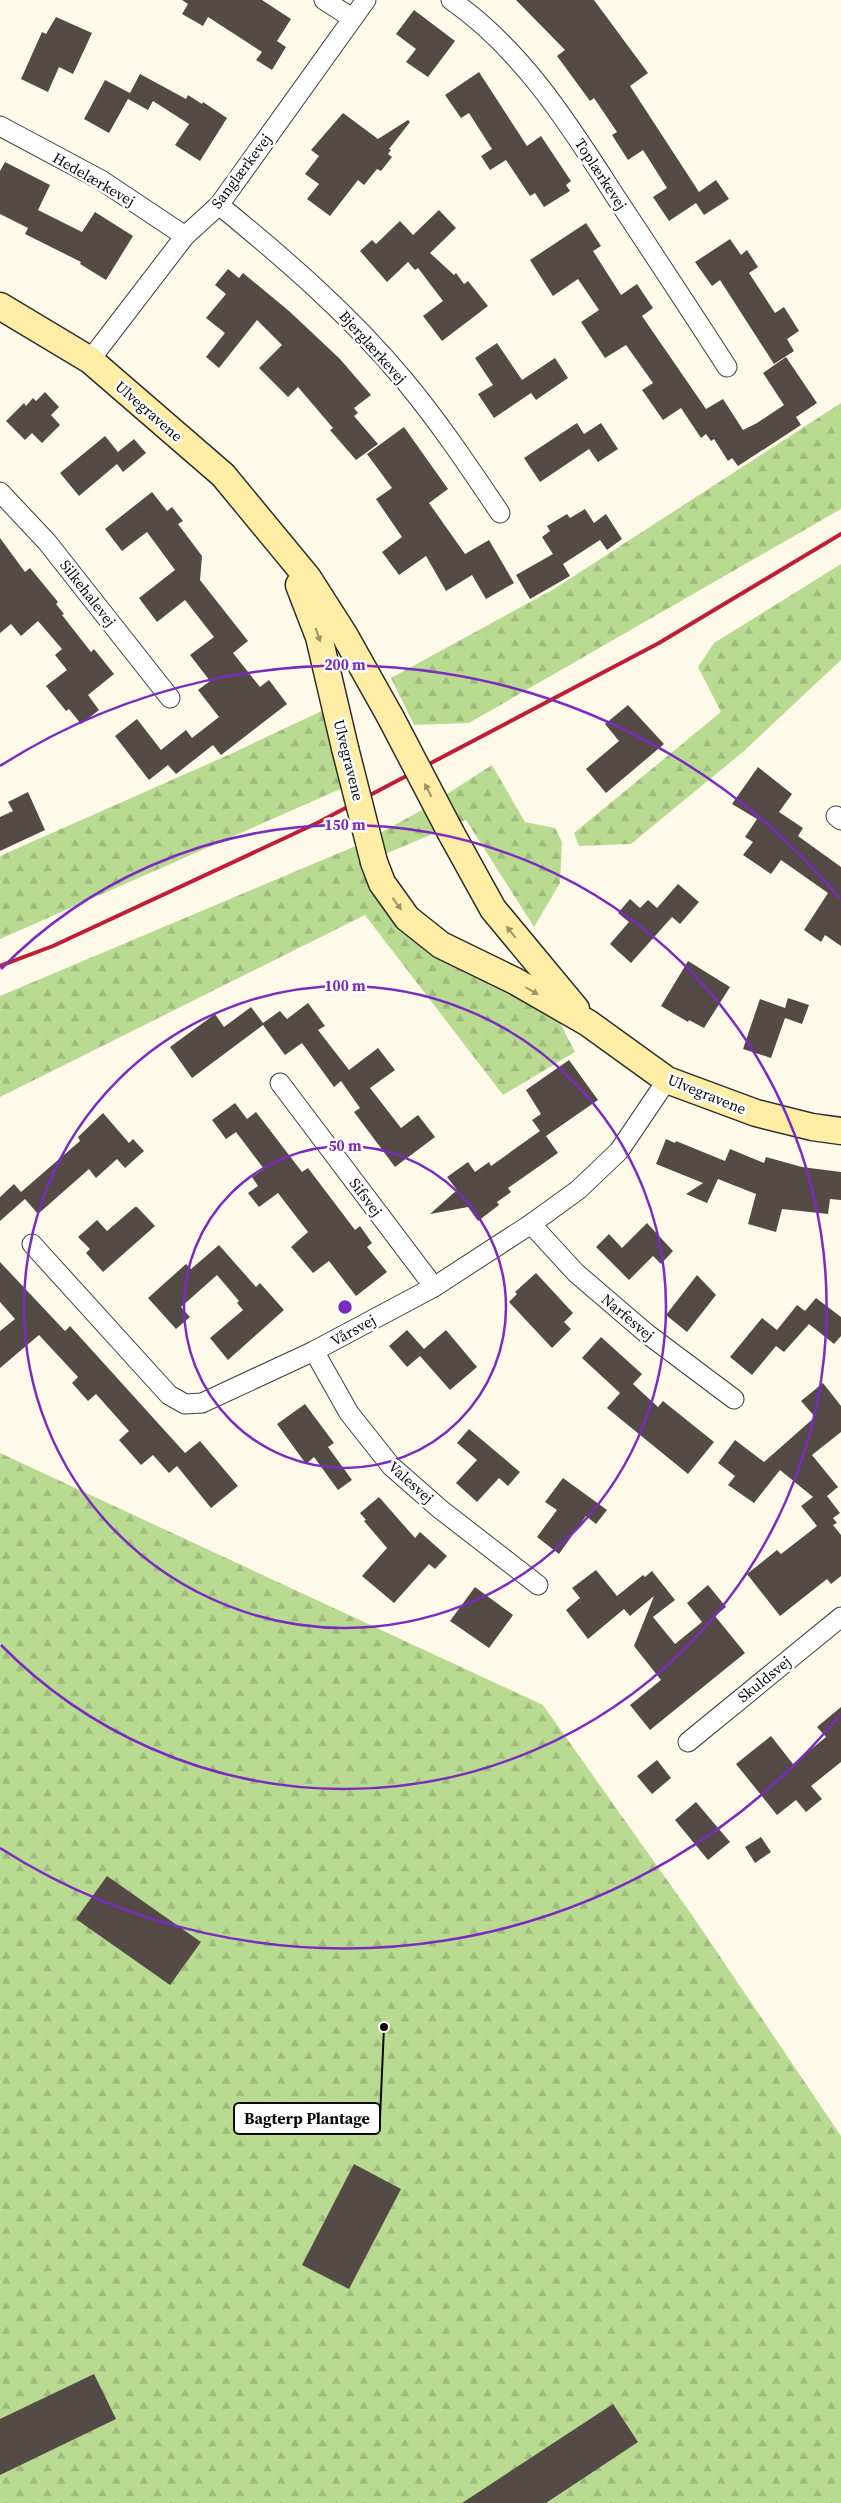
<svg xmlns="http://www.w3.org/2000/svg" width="841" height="2503" font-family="'Source Serif 4',serif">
	<defs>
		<pattern id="forest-firs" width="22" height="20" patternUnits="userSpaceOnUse" patternTransform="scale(1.25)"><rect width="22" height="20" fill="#b9db91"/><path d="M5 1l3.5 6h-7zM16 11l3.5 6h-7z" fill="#9ebb7c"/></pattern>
	</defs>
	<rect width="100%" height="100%" fill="#fff9ea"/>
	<!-- forest -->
	<g fill="url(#forest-firs)">
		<path d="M841 403V509L469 723 414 725 391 678 554 589Z"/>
		<path d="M841 564V660L744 751 631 844 579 846 574 833 721 712 698 667 714 643Z"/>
		<path d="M328 708 345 787 0 939V856L226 756Z"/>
		<path d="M492 765 525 822 555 828 562 842 560 883 534 927 466 820 366 862 380 898 555 1013 575 1052 503 1095 365 915 0 1097V996L358 845 422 810Z"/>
		<path d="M0 1453 543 1705 694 1918 841 2136V2503H0Z"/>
	</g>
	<!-- building -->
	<g fill="#544b47">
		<path d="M182 0H262L291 19 277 41 286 47 272 70 256 60 262 52 208 17 203 26 182 14 188 4Z"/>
		<path d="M516 0H594L648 73 630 86 699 192 716 180 729 199 704 215 696 203 669 221 653 197 667 188 643 150 628 160 612 135 617 132 594 98 590 101 557 56 565 50Z"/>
		<path d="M414 10 455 41 428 77 406 62 416 49 396 34Z"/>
		<path d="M56 17 92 33 73 74 59 67 48 92 21 79 42 32 46 34Z"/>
		<path d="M479 72 527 146 541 136 571 181 566 185 570 191 544 207 535 193 530 196 506 160 490 170 481 156 492 149 469 113 461 118 445 95Z"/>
		<path d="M140 74 186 99 188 95 202 104 203 102 227 118 200 161 175 145 189 124 153 101 148 110 128 99 109 133 84 119 105 80 130 93Z"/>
		<path d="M343 113 378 139 408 120 410 122 389 149 391 150 388 154 392 157 381 171 377 169 364 185 358 180 330 216 307 199 319 184 305 174 319 156 311 150Z"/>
		<path d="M5 162 50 185 38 210 82 232 95 212 133 236 106 280 80 264 81 262 25 234 28 228 0 214V171Z"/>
		<path d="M439 210 456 228 430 253 454 275 456 273 464 284 468 281 488 306 442 341 423 316 443 301 418 268 415 270 408 262 387 282 360 251 372 240 376 244 400 221 413 235Z"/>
		<path d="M586 223 601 246 593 251 621 295 637 284 653 308 642 316 706 409 723 399 743 430 757 423 784 405 763 373 786 357 817 403 796 417 801 425 738 466 732 458 728 461 714 439 711 441 706 434 701 438 681 408 663 420 642 390 653 383 626 345 605 358 581 322 599 310 578 279 553 296 530 260Z"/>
		<path d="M730 239 741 255 747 250 758 267 749 273 775 313 784 307 799 331 787 339 794 351 774 364 720 280 712 286 695 262Z"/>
		<path d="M228 269 239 278 243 273 289 311 340 359 371 395 354 408 358 413 354 416 378 444 356 460 330 430 333 428 298 387 288 397 259 368 282 345 257 320 219 368 206 357 225 333 206 318 226 294 215 285Z"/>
		<path d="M497 343 522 380 555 358 568 378 536 400 531 393 494 418 478 394 493 385 475 358Z"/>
		<path d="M45 392 59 407 51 415 60 425 42 443 32 433 25 440 6 421 24 403 26 406 33 398 36 401Z"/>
		<path d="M577 423 584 434 601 423 618 449 598 462 589 449 540 482 524 458Z"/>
		<path d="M404 427 448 489 429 503 465 554 489 540 514 583 486 599 472 575 446 591 426 556 399 575 382 552 402 537 376 499 392 488 367 454Z"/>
		<path d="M105 436 118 452 134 439 146 453 123 472 117 464 79 496 60 473Z"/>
		<path d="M152 492 167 511 172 507 183 521 178 524 202 556 200 580 248 641 233 653 260 687 269 680 287 704 221 755 213 745 176 774 168 765 149 780 115 736 137 719 161 750 186 730 192 738 219 717 198 690 210 681 190 655 214 637 185 600 157 622 139 598 175 570 147 532 122 551 105 529Z"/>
		<path d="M585 509 594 523 606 514 622 539 607 550 600 540 563 564 570 576 530 599 516 575 553 554 542 537 550 531 547 526 567 514 570 518Z"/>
		<path d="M0 538 25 572 30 568 58 602 56 604 64 614 62 615 91 652 94 649 114 674 88 695 99 710 81 724 69 709 66 711 46 686 67 670 55 655 62 649 38 621 21 636 11 624 0 633Z"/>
		<path d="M628 705 664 744 606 793 586 769 619 741 605 724Z"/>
		<path d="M758 767 792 794 779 812 803 828 798 836 841 867V946L825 935 821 942 804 930 828 893 781 860 771 874 743 855 753 842 745 837 757 819 732 804Z"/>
		<path d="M28 792 45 830 0 851V817L13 811 8 802Z"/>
		<path d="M678 884 699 902 680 924 672 917 631 963 610 944 629 922 618 913 630 899 640 908 648 900 657 908Z"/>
		<path d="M688 961 730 987 704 1028 689 1020 688 1022 661 1006Z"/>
		<path d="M788 998 809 1005 802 1024 785 1018 771 1058 743 1049 760 999 785 1008Z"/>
		<path d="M308 1003 325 1026 318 1030 349 1070 378 1048 395 1070 370 1088 401 1128 418 1115 435 1137 395 1167 354 1112 360 1108 341 1081 334 1087 302 1043 285 1055 263 1025 192 1078 170 1047 215 1014 224 1027 251 1007 263 1023 280 1011 287 1019Z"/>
		<path d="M569 1060 598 1100 546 1136 558 1153 508 1188 511 1192 497 1202 499 1205 478 1221 468 1207 430 1214 457 1190 447 1177 468 1162 475 1172 489 1162 491 1166 540 1131 532 1120 541 1114 526 1090Z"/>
		<path d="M235 1103 247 1119 256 1112 302 1172 308 1168 355 1230 360 1226 372 1243 367 1247 387 1272 356 1296 329 1261 313 1273 291 1247 308 1232 278 1193 259 1207 248 1193 258 1186 252 1177 264 1169 236 1132 226 1139 212 1120Z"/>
		<path d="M103 1113 129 1143 133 1139 144 1151 125 1168 117 1159 96 1178 89 1169 38 1214 25 1199 0 1221V1197L14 1184 21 1192 80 1141 78 1137Z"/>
		<path d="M666 1139 675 1143 676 1141 725 1161 730 1149 764 1163 766 1157 802 1167 841 1172V1200L830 1199 828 1214 782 1209 776 1232 748 1224 756 1194 718 1179 707 1203 686 1194 703 1183 656 1164Z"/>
		<path d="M135 1207H137L155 1226 103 1272 86 1253 90 1249 78 1237 97 1220 107 1231Z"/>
		<path d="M647 1223 673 1251 661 1264 653 1256 629 1280 596 1247 609 1234 622 1248Z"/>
		<path d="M219 1245 256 1287 260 1283 284 1310 228 1360 210 1338 243 1310 237 1303 239 1301 217 1275 181 1307 190 1317 176 1329 148 1298 186 1264 191 1269Z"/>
		<path d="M0 1262 65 1331 70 1326 185 1453 200 1441 238 1486 211 1508 177 1466 169 1473 153 1455 141 1465 119 1440 129 1431 96 1394 88 1401 72 1383 78 1377 39 1335 0 1368V1331L15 1319 0 1302Z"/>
		<path d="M536 1273 573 1313 564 1322 571 1329 552 1348 509 1302 517 1294 515 1292Z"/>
		<path d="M697 1275 716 1295 687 1332 666 1315Z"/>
		<path d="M816 1298 841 1317V1336L834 1344 809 1324 784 1352 776 1346 752 1375 730 1357 762 1318 777 1330 797 1305 805 1311Z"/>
		<path d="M407 1330 424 1349 446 1330 477 1367 450 1390 420 1356 407 1367 389 1346Z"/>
		<path d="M601 1337 642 1374 633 1384 658 1407 663 1401 714 1442 688 1474 607 1408 620 1393 582 1358Z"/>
		<path d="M823 1383 841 1406V1432L812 1455 838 1487 827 1496 840 1513 833 1518 837 1523 833 1525 841 1535V1576L831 1584 827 1579 780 1616 747 1574 777 1550 781 1554 817 1526 801 1506 813 1497 780 1470 754 1503 728 1485 735 1476 718 1463 735 1440 764 1462 815 1417 801 1401Z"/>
		<path d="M305 1404 334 1443 328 1447 352 1480 338 1490 314 1457 306 1464 277 1424Z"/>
		<path d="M469 1429 520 1472 508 1486 499 1478 477 1502 456 1483 477 1460 457 1443Z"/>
		<path d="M563 1478 607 1510 596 1524 586 1516 559 1554 537 1537 557 1510 545 1502Z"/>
		<path d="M379 1497 415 1538 420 1532 447 1556 435 1569 429 1564 394 1603 362 1576 387 1548 364 1521 366 1520 360 1513Z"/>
		<path d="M596 1570 617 1596 643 1575 645 1577 652 1571 675 1600 653 1617 675 1644 702 1622 687 1603 708 1585 726 1607 715 1616 745 1653 650 1730 630 1705 661 1680 634 1646 654 1596 630 1616 624 1609 588 1639 566 1610 580 1598 572 1588Z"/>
		<path d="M475 1587 513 1615 489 1648 450 1621Z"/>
		<path d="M841 1707V1762L811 1786 822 1799 806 1812 796 1800 777 1815 736 1764 771 1736 793 1764 826 1737 817 1727Z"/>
		<path d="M657 1760 671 1778 652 1794 637 1776Z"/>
		<path d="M696 1802 730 1842 708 1860 675 1820Z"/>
		<path d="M761 1837 771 1852 755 1863 745 1847Z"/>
		<path d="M107 1876 201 1942 170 1985 76 1919Z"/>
		<path d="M354 2164 401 2189 349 2289 302 2265Z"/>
		<path d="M94 2374 116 2419 0 2475V2419Z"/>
		<path d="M613 2404 638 2442 546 2503H462Z"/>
	</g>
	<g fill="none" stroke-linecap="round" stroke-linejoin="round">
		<defs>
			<g id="street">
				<path d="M324 0 352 18"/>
				<path d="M451 0C523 50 570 126 617 199 654 255 691 311 727 367"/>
				<path d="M0 126 101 180 185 236"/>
				<path d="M219 205C285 259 349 314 404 380 439 422 469 467 500 513"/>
				<path d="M90 360 185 236 219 205 366 0"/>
				<path d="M0 492 47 542 170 698"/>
				<path d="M836 816 841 820"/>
				<path d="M280 1083 434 1287"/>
				<path d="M531 1224 576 1273 646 1333 734 1399"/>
				<path d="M32 1244 169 1395 185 1404 202 1403 314 1351 434 1287 531 1224 578 1190 619 1151 667 1080"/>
				<path d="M314 1351 349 1413 391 1466 440 1509 538 1585"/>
				<path d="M688 1742 841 1617"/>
			</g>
			<g id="secondary">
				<path d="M0 306 90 360 223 475 308 578 345 636 391 718"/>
				<path d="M299 585 319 637 345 748"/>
				<path d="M451 833 493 909 576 1009"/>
				<path d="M374 862 382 883 407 918 441 945 515 981 588 1023 667 1080 756 1113 812 1127 841 1131"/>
			</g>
		</defs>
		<!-- street casing -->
		<use href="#street" stroke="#3e3e3e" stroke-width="21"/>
		<!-- secondary casing -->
		<use href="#secondary" stroke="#2d2d2d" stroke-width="29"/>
		<!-- street -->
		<use href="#street" stroke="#fff" stroke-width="19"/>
		<!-- secondary -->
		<use href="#secondary" stroke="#ffeda5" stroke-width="26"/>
		<!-- rail -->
		<path stroke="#bf1f35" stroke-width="4" d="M0 966 53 946 317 823 659 643 841 534"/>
		<defs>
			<g id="secondary-bridge">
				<path d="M391 718 451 833"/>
				<path d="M345 748 374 862"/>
			</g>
		</defs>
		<!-- secondary-bridge casing -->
		<use href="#secondary-bridge" stroke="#2d2d2d" stroke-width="29" stroke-linecap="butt"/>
		<!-- secondary-bridge -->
		<use href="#secondary-bridge" stroke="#ffeda5" stroke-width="26"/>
	</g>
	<!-- one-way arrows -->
	<defs><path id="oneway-solid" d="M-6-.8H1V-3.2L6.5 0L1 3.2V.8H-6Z" transform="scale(1.25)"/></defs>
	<g fill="#9d9367">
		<use href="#oneway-solid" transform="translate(318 635) rotate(71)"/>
		<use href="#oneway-solid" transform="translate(428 790) rotate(-117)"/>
		<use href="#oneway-solid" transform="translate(397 904) rotate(54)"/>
		<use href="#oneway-solid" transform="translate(511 932) rotate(-128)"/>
		<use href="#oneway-solid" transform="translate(532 991) rotate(30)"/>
	</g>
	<!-- distance rings -->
	<g fill="none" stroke="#7b2cbf" stroke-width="2.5">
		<circle cx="345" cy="1307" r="161"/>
		<circle cx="345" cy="1307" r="321"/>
		<path d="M1 969A482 482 0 1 1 1 1645"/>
		<path d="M840 1715A642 642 0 0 1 0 1848M0 766A642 642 0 0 1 840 899"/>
	</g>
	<g text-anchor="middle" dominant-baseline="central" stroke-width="5" stroke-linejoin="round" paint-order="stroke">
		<!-- street labels -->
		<g font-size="15" fill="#0b0b0b" stroke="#fff">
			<text transform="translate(241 171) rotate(-53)">Sanglærkevej</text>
			<text transform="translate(601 174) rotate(57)">Toplærkevej</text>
			<text transform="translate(94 179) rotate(30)">Hedelærkevej</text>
			<text transform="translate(373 347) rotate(48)">Bjerglærkevej</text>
			<text transform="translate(149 411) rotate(41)">Ulvegravene</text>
			<text transform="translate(88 593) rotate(52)">Silkehalevej</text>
			<text transform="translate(349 760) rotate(76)">Ulvegravene</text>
			<text transform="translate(707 1094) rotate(22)">Ulvegravene</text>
			<text transform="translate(366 1197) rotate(53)">Sifsvej</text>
			<text transform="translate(628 1317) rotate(40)">Narfesvej</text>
			<text transform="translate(353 1330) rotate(-29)">Vårsvej</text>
			<text transform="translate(411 1482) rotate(42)">Valesvej</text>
			<text transform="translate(764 1679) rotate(-39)">Skuldsvej</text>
		</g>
	</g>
	<circle cx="345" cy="1307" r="8" fill="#7b2cbf" stroke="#fff" stroke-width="2.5"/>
	<g font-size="15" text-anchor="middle" font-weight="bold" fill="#7b2cbf" stroke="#fff" stroke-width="5" stroke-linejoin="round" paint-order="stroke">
		<text x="345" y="670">200 m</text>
		<text x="345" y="830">150 m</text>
		<text x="345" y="991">100 m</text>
		<text x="345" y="1151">50 m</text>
	</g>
	<!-- callouts -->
	<path fill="none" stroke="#0b0b0b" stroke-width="2" d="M384 2027L380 2118"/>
	<circle fill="#0b0b0b" stroke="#fff" stroke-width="2" cx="384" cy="2027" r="5"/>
	<rect fill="#fff" stroke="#0b0b0b" stroke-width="2" x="234" y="2103" width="146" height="31" rx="5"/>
	<g font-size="16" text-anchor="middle" font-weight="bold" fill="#0b0b0b">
		<text x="307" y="2124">Bagterp Plantage</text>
	</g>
</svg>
